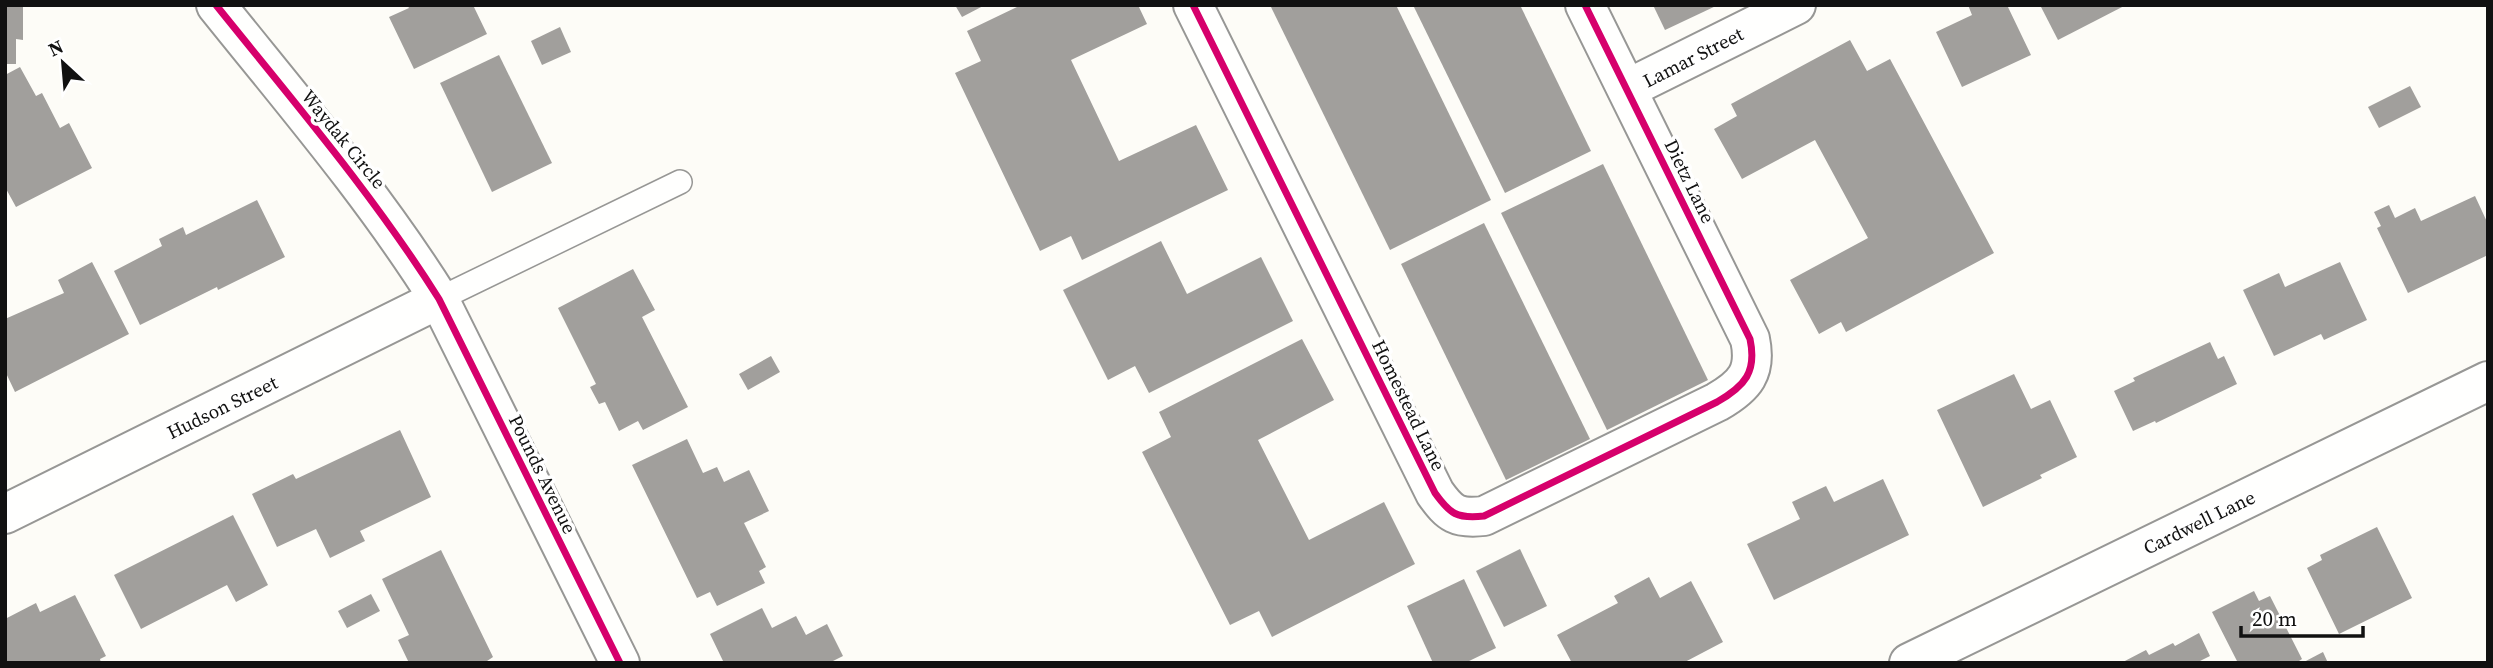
<svg xmlns="http://www.w3.org/2000/svg" width="2493" height="668" font-family="'Source Serif 4',serif">
	<rect width="100%" height="100%" fill="#fdfcf7"/>
	<!-- building -->
	<g fill="#a19f9c">
		<path d="M5 5H23V40L16 39V64H5Z"/>
		<path d="M407 5H473L487 34 414 69 389 17 409 8Z"/>
		<path d="M955 5H985L962 17Z"/>
		<path d="M1021 5H1138L1147 24 1071 60 1119 161 1196 125 1228 190 1082 260 1071 236 1040 251 955 73 981 61 967 31Z"/>
		<path d="M1270 5H1396L1491 200 1390 250Z"/>
		<path d="M1413 5H1520L1591 151 1505 193Z"/>
		<path d="M1653 5H1718L1665 30Z"/>
		<path d="M1968 5H2007L2031 55 1962 87 1936 32 1972 15Z"/>
		<path d="M2040 5H2126L2058 40Z"/>
		<path d="M560 27 571 52 542 65 531 41Z"/>
		<path d="M1850 40 1867 71 1890 59 1994 253 1846 332 1841 322 1819 334 1790 280 1868 238 1815 140 1742 179 1714 129 1737 116 1731 104Z"/>
		<path d="M499 55 552 163 492 192 440 83Z"/>
		<path d="M20 67 36 96 42 93 60 128 69 123 92 168 16 207 5 187V75Z"/>
		<path d="M2410 86 2421 107 2379 128 2368 107Z"/>
		<path d="M1603 164 1708 380 1607 430 1501 213Z"/>
		<path d="M2475 196 2488 224V255L2408 293 2377 228 2381 226 2374 212 2389 205 2395 218 2415 208 2421 221Z"/>
		<path d="M257 200 285 257 218 290 217 287 140 325 114 271 162 246 159 239 183 227 186 235Z"/>
		<path d="M1484 223 1590 439 1506 480 1401 264Z"/>
		<path d="M1161 241 1187 294 1261 257 1293 321 1149 393 1135 366 1108 380 1063 290Z"/>
		<path d="M92 262 129 334 15 392 5 371V319L64 293 58 280Z"/>
		<path d="M2340 262 2367 320 2324 340 2321 334 2274 356 2243 290 2279 273 2285 287Z"/>
		<path d="M633 269 655 310 642 317 688 407 643 430 638 421 619 431 605 402 599 404 590 387 596 384 558 308Z"/>
		<path d="M1302 339 1334 400 1258 440 1309 540 1384 502 1415 564 1272 637 1259 611 1230 625 1142 452 1171 437 1159 412Z"/>
		<path d="M2210 342 2218 359 2224 356 2237 384 2156 423 2155 421 2133 431 2114 391 2135 381 2133 378Z"/>
		<path d="M771 356 780 372 748 390 739 374Z"/>
		<path d="M2014 374 2031 409 2050 400 2077 457 2040 475 2042 478 1983 507 1937 410Z"/>
		<path d="M400 430 431 497 360 531 365 541 330 558 316 529 277 547 252 494 293 474 296 479Z"/>
		<path d="M687 439 703 473 717 467 724 482 749 470 769 511 744 523 766 567 759 571 765 583 717 606 710 592 697 598 632 465Z"/>
		<path d="M1883 479 1909 535 1774 600 1747 544 1800 519 1792 502 1826 486 1834 502Z"/>
		<path d="M233 515 268 585 236 602 227 585 141 629 114 575Z"/>
		<path d="M2377 527 2412 598 2339 634 2307 568 2322 560 2320 555Z"/>
		<path d="M1520 549 1547 606 1504 627 1476 571Z"/>
		<path d="M441 550 493 657 484 663H409L398 640 409 635 382 579Z"/>
		<path d="M1649 577 1660 598 1691 581 1723 642 1683 663H1572L1557 635 1618 603 1614 596Z"/>
		<path d="M1464 579 1496 648 1465 663H1433L1407 606Z"/>
		<path d="M2254 591 2259 601 2270 596 2302 659 2296 663H2238L2212 612Z"/>
		<path d="M371 594 380 611 347 628 338 611Z"/>
		<path d="M75 595 106 656 100 659 101 663H5V619L36 603 40 612Z"/>
		<path d="M762 608 772 628 796 616 806 635 827 624 843 656 829 663H724L710 634Z"/>
		<path d="M2199 633 2210 656 2196 663H2121L2146 650 2149 655 2173 643 2175 646Z"/>
		<path d="M2323 652 2328 663H2302Z"/>
	</g>
	<g fill="none" stroke-linecap="round" stroke-linejoin="round">
		<defs>
			<path id="service" d="M439 299 680 182"/>
			<g id="minor">
				<path d="M216 5C293 101 373 194 439 299L620 663"/>
				<path d="M1193 5 1435 493C1450 514 1457 519 1484 516L1717 402C1745 386 1757 372 1750 339L1585 5"/>
				<path d="M1627 89 1796 5"/>
				<path d="M5 514 439 299"/>
				<path d="M1909 663 2488 381"/>
			</g>
		</defs>
		<!-- service casing -->
		<use href="#service" stroke="#979795" stroke-width="26"/>
		<!-- minor casing -->
		<use href="#minor" stroke="#979795" stroke-width="42"/>
		<!-- service -->
		<use href="#service" stroke="#fffffe" stroke-width="23"/>
		<!-- minor -->
		<use href="#minor" stroke="#fffffe" stroke-width="38"/>
		<defs>
			<g id="cycleway">
				<path d="M216 5C293 101 373 194 439 299L620 663"/>
				<path d="M1193 5 1435 493C1450 514 1457 519 1484 516L1717 402C1745 386 1757 372 1750 339L1585 5"/>
			</g>
		</defs>
		<!-- cycleway casing -->
		<use href="#cycleway" stroke="#fff" stroke-width="11"/>
		<!-- cycleway -->
		<use href="#cycleway" stroke="#d6006c" stroke-width="7"/>
	</g>
	<g text-anchor="middle" dominant-baseline="central" stroke-width="7" stroke-linejoin="round" paint-order="stroke">
		<!-- street labels -->
		<g font-size="19" fill="#111" stroke="#fff">
			<text transform="translate(1693 57) rotate(-27)">Lamar Street</text>
			<text transform="translate(344 139) rotate(51)">Waydak Circle</text>
			<text transform="translate(1690 181) rotate(64)">Dietz Lane</text>
			<text transform="translate(1409 405) rotate(64)">Homestead Lane</text>
			<text transform="translate(222 407) rotate(-26)">Hudson Street</text>
			<text transform="translate(543 474) rotate(64)">Pounds Avenue</text>
			<text transform="translate(2199 522) rotate(-26)">Cardwell Lane</text>
		</g>
	</g>
	<!-- border -->
	<rect width="2493" height="668" fill="none" stroke="#111111" stroke-width="14"/>
	<!-- north arrow -->
	<g transform="translate(63 63) rotate(334)" stroke="#ffffff" stroke-width="5" paint-order="stroke">
	<path d="M0-5L12 26L0 18L-12 26Z" fill="#111111"/>
	<text y="-10" font-size="19" font-weight="bold" text-anchor="middle" fill="#111111">N</text>
	</g>
	<!-- scale -->
	<path d="M2241 626v10h122v-10" fill="none" stroke="#111111" stroke-width="3.5"/>
	<text x="2252" y="626" font-size="21" fill="#111111" stroke="#ffffff" stroke-width="5" paint-order="stroke">20 m</text>
</svg>
